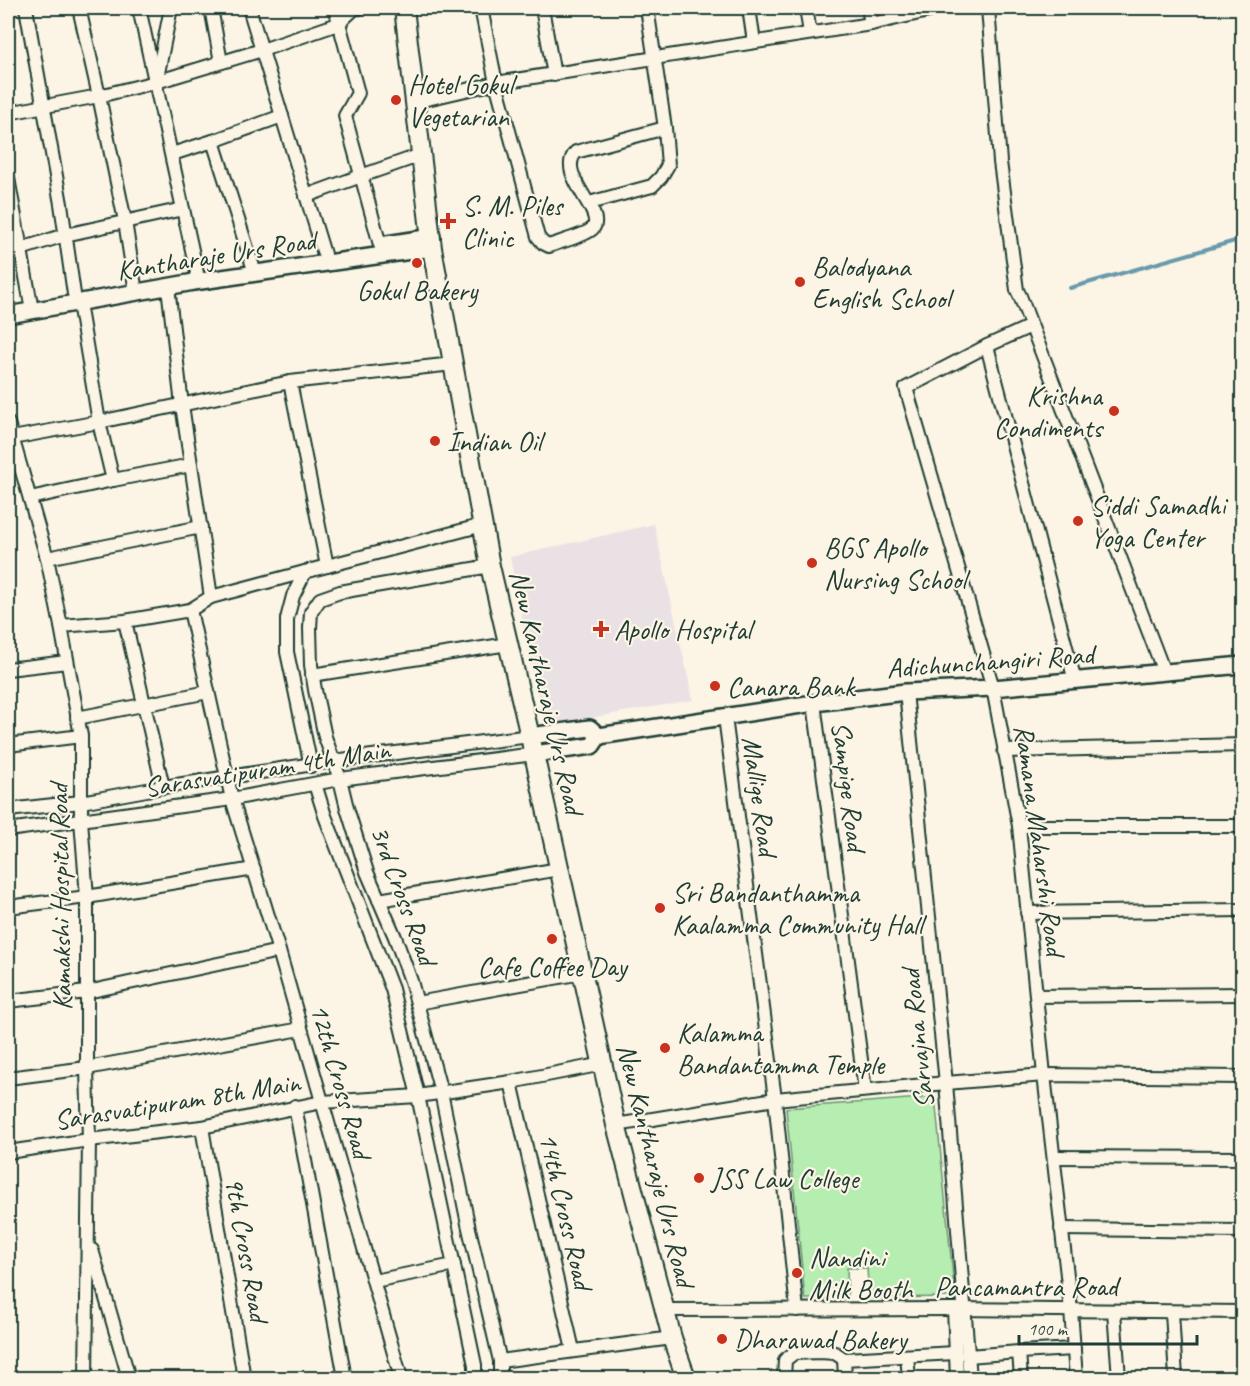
<svg xmlns="http://www.w3.org/2000/svg" width="1250" height="1386" font-family="Caveat,sans-serif">
	<rect width="100%" height="100%" fill="#fcf5e5"/>
	<filter id="ink" filterUnits="userSpaceOnUse"><feTurbulence type="fractalNoise" baseFrequency=".0167" numOctaves="2"/><feDisplacementMap in="SourceGraphic" scale="12" xChannelSelector="R" yChannelSelector="G"/><feConvolveMatrix kernelMatrix="1 2 1 2 8 2 1 2 1" color-interpolation-filters="sRGB"/></filter>
	<g filter="url(#ink)">
		<!-- built -->
		<path fill="#eae1e5" d="M654 524 693 700 544 726 510 557Z"/>
		<!-- green -->
		<path fill="#b6edb0" stroke="#6a9572" stroke-width="1.5" d="M935 1097 955 1297 869 1298 867 1268H847L848 1299H805L786 1108Z"/>
		<g fill="none" stroke-linecap="round" stroke-linejoin="round">
			<!-- stream -->
			<path stroke="#699aab" stroke-width="4" d="M1070 288 1242 239"/>
			<defs>
				<g id="minor">
					<path d="M26 8 61 204 74 294"/>
					<path d="M79 8 99 96 125 221 136 293"/>
					<path d="M139 8 197 273 194 282"/>
					<path d="M211 8 221 62"/>
					<path d="M249 8 324 254"/>
					<path d="M335 8 358 93 345 116 380 245"/>
					<path d="M481 8 496 83 538 237 543 243 549 246C559 242 587 235 593 228 606 212 555 174 576 152L665 128"/>
					<path d="M542 8 554 75"/>
					<path d="M749 8 754 42"/>
					<path d="M806 8 810 33"/>
					<path d="M868 8 871 24"/>
					<path d="M988 8 1000 162 1017 290 1020 296 1164 672"/>
					<path d="M157 78 171 8"/>
					<path d="M414 102 496 83 871 24 942 8"/>
					<path d="M8 113 99 96 156 82 262 50 338 24 355 8H359"/>
					<path d="M213 141 282 116"/>
					<path d="M172 154 213 141 255 273"/>
					<path d="M8 178 32 310"/>
					<path d="M306 196 361 176 421 155"/>
					<path d="M589 203 652 186 661 177 668 165 665 128 647 8"/>
					<path d="M21 249 65 235 183 209"/>
					<path d="M168 287 182 405 211 597"/>
					<path d="M79 303 99 422 113 480"/>
					<path d="M1031 326 987 346 906 388 993 688 1019 826 1044 1075 1071 1310 1076 1378"/>
					<path d="M987 346 1075 681"/>
					<path d="M8 423 47 558 61 626 81 736V820L87 897V1068L89 1140 86 1378"/>
					<path d="M12 438 99 422 290 382 453 364"/>
					<path d="M30 498 113 480 191 465"/>
					<path d="M47 558 201 527"/>
					<path d="M327 566 483 525"/>
					<path d="M490 566 340 592 320 599 311 612 310 628 311 665 315 690 325 737 340 779 347 808 367 872 395 937 411 981 441 1092 468 1224 500 1361V1378"/>
					<path d="M305 572 293 596 287 619V652L311 766"/>
					<path d="M190 610 232 799 279 951 401 1378"/>
					<path d="M125 621 163 787"/>
					<path d="M61 626 125 621 190 610 211 597 327 566 290 382"/>
					<path d="M8 669 67 662"/>
					<path d="M312 675 508 644"/>
					<path d="M906 692 946 1083 970 1378"/>
					<path d="M814 703 865 1090"/>
					<path d="M725 717 775 1099 797 1310"/>
					<path d="M77 718 208 692"/>
					<path d="M8 745 81 736"/>
					<path d="M1004 751 1242 745"/>
					<path d="M315 784 325 816 392 989 418 1096 475 1365V1378"/>
					<path d="M8 810 81 802 163 787 333 761 530 736"/>
					<path d="M1019 826H1242"/>
					<path d="M8 830 232 799 340 779 534 754"/>
					<path d="M379 900 559 869"/>
					<path d="M8 907 87 897 254 869"/>
					<path d="M1027 913 1242 910"/>
					<path d="M1037 996 1242 994"/>
					<path d="M8 1001 87 992 279 951"/>
					<path d="M417 1003 582 973"/>
					<path d="M8 1078 87 1068 301 1029"/>
					<path d="M511 1082 573 1350"/>
					<path d="M295 1106 345 1378"/>
					<path d="M616 1125 775 1099 946 1083 1044 1075 1242 1077"/>
					<path d="M202 1127 244 1378"/>
					<path d="M8 1152 89 1140 202 1127 322 1102 418 1096 511 1082 603 1064"/>
					<path d="M1054 1157 1242 1158"/>
					<path d="M1061 1229 1242 1231"/>
					<path d="M92 1250 129 1378"/>
					<path d="M374 1281 454 1265"/>
					<path d="M954 1309 957 1378"/>
					<path d="M664 1310 954 1309 1242 1312"/>
					<path d="M1114 1311 1119 1378"/>
					<path d="M1172 1312 1176 1378"/>
					<path d="M907 1356 909 1378"/>
					<path d="M968 1356 1019 1352"/>
					<path d="M500 1361 672 1338"/>
					<path d="M784 1378 785 1360 794 1353 820 1352 835 1353 844 1359"/>
					<path d="M845 1378 844 1359 955 1353"/>
					<path d="M1021 1378 1019 1352 1074 1349"/>
				</g>
				<g id="tertiary">
					<path d="M387 244 432 237"/>
					<path d="M8 315 194 282 432 248"/>
					<path d="M530 736 590 728 599 736"/>
					<path d="M534 754 592 746 599 736 814 703 906 692 993 688 1242 665"/>
				</g>
				<path id="secondary" d="M404 8 432 248 490 566 532 745 616 1125 672 1338 686 1378"/>
			</defs>
			<!-- minor casing -->
			<use href="#minor" stroke="#1f3d34" stroke-width="16"/>
			<!-- tertiary casing -->
			<use href="#tertiary" stroke="#1f3d34" stroke-width="20"/>
			<!-- secondary casing -->
			<use href="#secondary" stroke="#1f3d34" stroke-width="22"/>
			<!-- minor -->
			<use href="#minor" stroke="#fcf5e5" stroke-width="12"/>
			<!-- tertiary -->
			<use href="#tertiary" stroke="#fcf5e5" stroke-width="15"/>
			<!-- secondary -->
			<use href="#secondary" stroke="#fcf5e5" stroke-width="18"/>
		</g>
	</g>
	<!-- markers -->
	<g fill="#c8321e" stroke="#fcf5e5" stroke-width="2">
		<circle cx="396" cy="100" r="6"/>
		<path d="M445 212h6v6h6v6h-6v6h-6v-6h-6v-6h6z"/>
		<circle cx="417" cy="263" r="6"/>
		<circle cx="800" cy="282" r="6"/>
		<circle cx="1114" cy="411" r="6"/>
		<circle cx="435" cy="441" r="6"/>
		<circle cx="1078" cy="521" r="6"/>
		<circle cx="812" cy="563" r="6"/>
		<path d="M598 620h6v6h6v6h-6v6h-6v-6h-6v-6h6z"/>
		<circle cx="715" cy="686" r="6"/>
		<circle cx="660" cy="908" r="6"/>
		<circle cx="552" cy="939" r="6"/>
		<circle cx="665" cy="1048" r="6"/>
		<circle cx="699" cy="1178" r="6"/>
		<circle cx="797" cy="1273" r="6"/>
		<circle cx="722" cy="1339" r="6"/>
	</g>
	<g text-anchor="middle" dominant-baseline="central" stroke-width="4.5" stroke-linejoin="round" paint-order="stroke">
		<!-- poi labels -->
		<g font-size="28" fill="#1f3d34" stroke="#fcf5e5" text-anchor="start">
			<text x="408" y="84">Hotel Gokul<tspan x="408" dy="32">Vegetarian</tspan></text>
			<text x="462" y="205">S. M. Piles<tspan x="462" dy="32">Clinic</tspan></text>
			<text x="812" y="266">Balodyana<tspan x="812" dy="32">English School</tspan></text>
			<text x="417" y="290" text-anchor="middle">Gokul Bakery</text>
			<text x="1102" y="395" text-anchor="end">Krishna<tspan x="1102" dy="32">Condiments</tspan></text>
			<text x="447" y="441">Indian Oil</text>
			<text x="1090" y="505">Siddi Samadhi<tspan x="1090" dy="32">Yoga Center</tspan></text>
			<text x="824" y="547">BGS Apollo<tspan x="824" dy="32">Nursing School</tspan></text>
			<text x="614" y="629">Apollo Hospital</text>
			<text x="727" y="686">Canara Bank</text>
			<text x="672" y="892">Sri Bandanthamma<tspan x="672" dy="32">Kaalamma Community Hall</tspan></text>
			<text x="552" y="966" text-anchor="middle">Cafe Coffee Day</text>
			<text x="677" y="1032">Kalamma<tspan x="677" dy="32">Bandantamma Temple</tspan></text>
			<text x="711" y="1178">JSS Law College</text>
			<text x="809" y="1257">Nandini<tspan x="809" dy="32">Milk Booth</tspan></text>
			<text x="734" y="1339">Dharawad Bakery</text>
		</g>
		<!-- street labels -->
		<g font-size="28" fill="#1f3d34" stroke="#fcf5e5">
			<text transform="translate(216 255) rotate(-9)">Kantharaje Urs Road</text>
			<text transform="translate(990 661) rotate(-4)">Adichunchangiri Road</text>
			<text transform="translate(547 692) rotate(77)">New Kantharaje Urs Road</text>
			<text transform="translate(267 768) rotate(-9)">Sarasvatipuram 4th Main</text>
			<text transform="translate(849 786) rotate(83)">Sampige Road</text>
			<text transform="translate(760 796) rotate(82)">Mallige Road</text>
			<text transform="translate(1040 840) rotate(82)">Ramana Maharshi Road</text>
			<text transform="translate(404 895) rotate(70)">3rd Cross Road</text>
			<text transform="translate(60 897) rotate(-91)">Kamakshi Hospital Road</text>
			<text transform="translate(917 1039) rotate(-96)">Sarvajna Road</text>
			<text transform="translate(341 1081) rotate(74)">12th Cross Road</text>
			<text transform="translate(177 1101) rotate(-9)">Sarasvatipuram 8th Main</text>
			<text transform="translate(656 1165) rotate(76)">New Kantharaje Urs Road</text>
			<text transform="translate(566 1211) rotate(77)">14th Cross Road</text>
			<text transform="translate(247 1249) rotate(80)">9th Cross Road</text>
			<text x="1026" y="1286">Pancamantra Road</text>
		</g>
	</g>
	<!-- margin -->
	<rect width="1250" height="1386" fill="none" stroke="#fcf5e5" stroke-width="30"/>
	<rect x="15" y="15" width="1220" height="1356" fill="none" stroke="#1f3d34" stroke-width="2" filter="url(#ink)"/>
	<!-- scale -->
	<path d="M1019 1335v9h178v-9" fill="none" stroke="#1f3d34" stroke-width="3"/>
	<text x="1028" y="1335" font-size="18" fill="#1f3d34" stroke="#fcf5e5" stroke-width="4.5" paint-order="stroke">100 m</text>
</svg>
